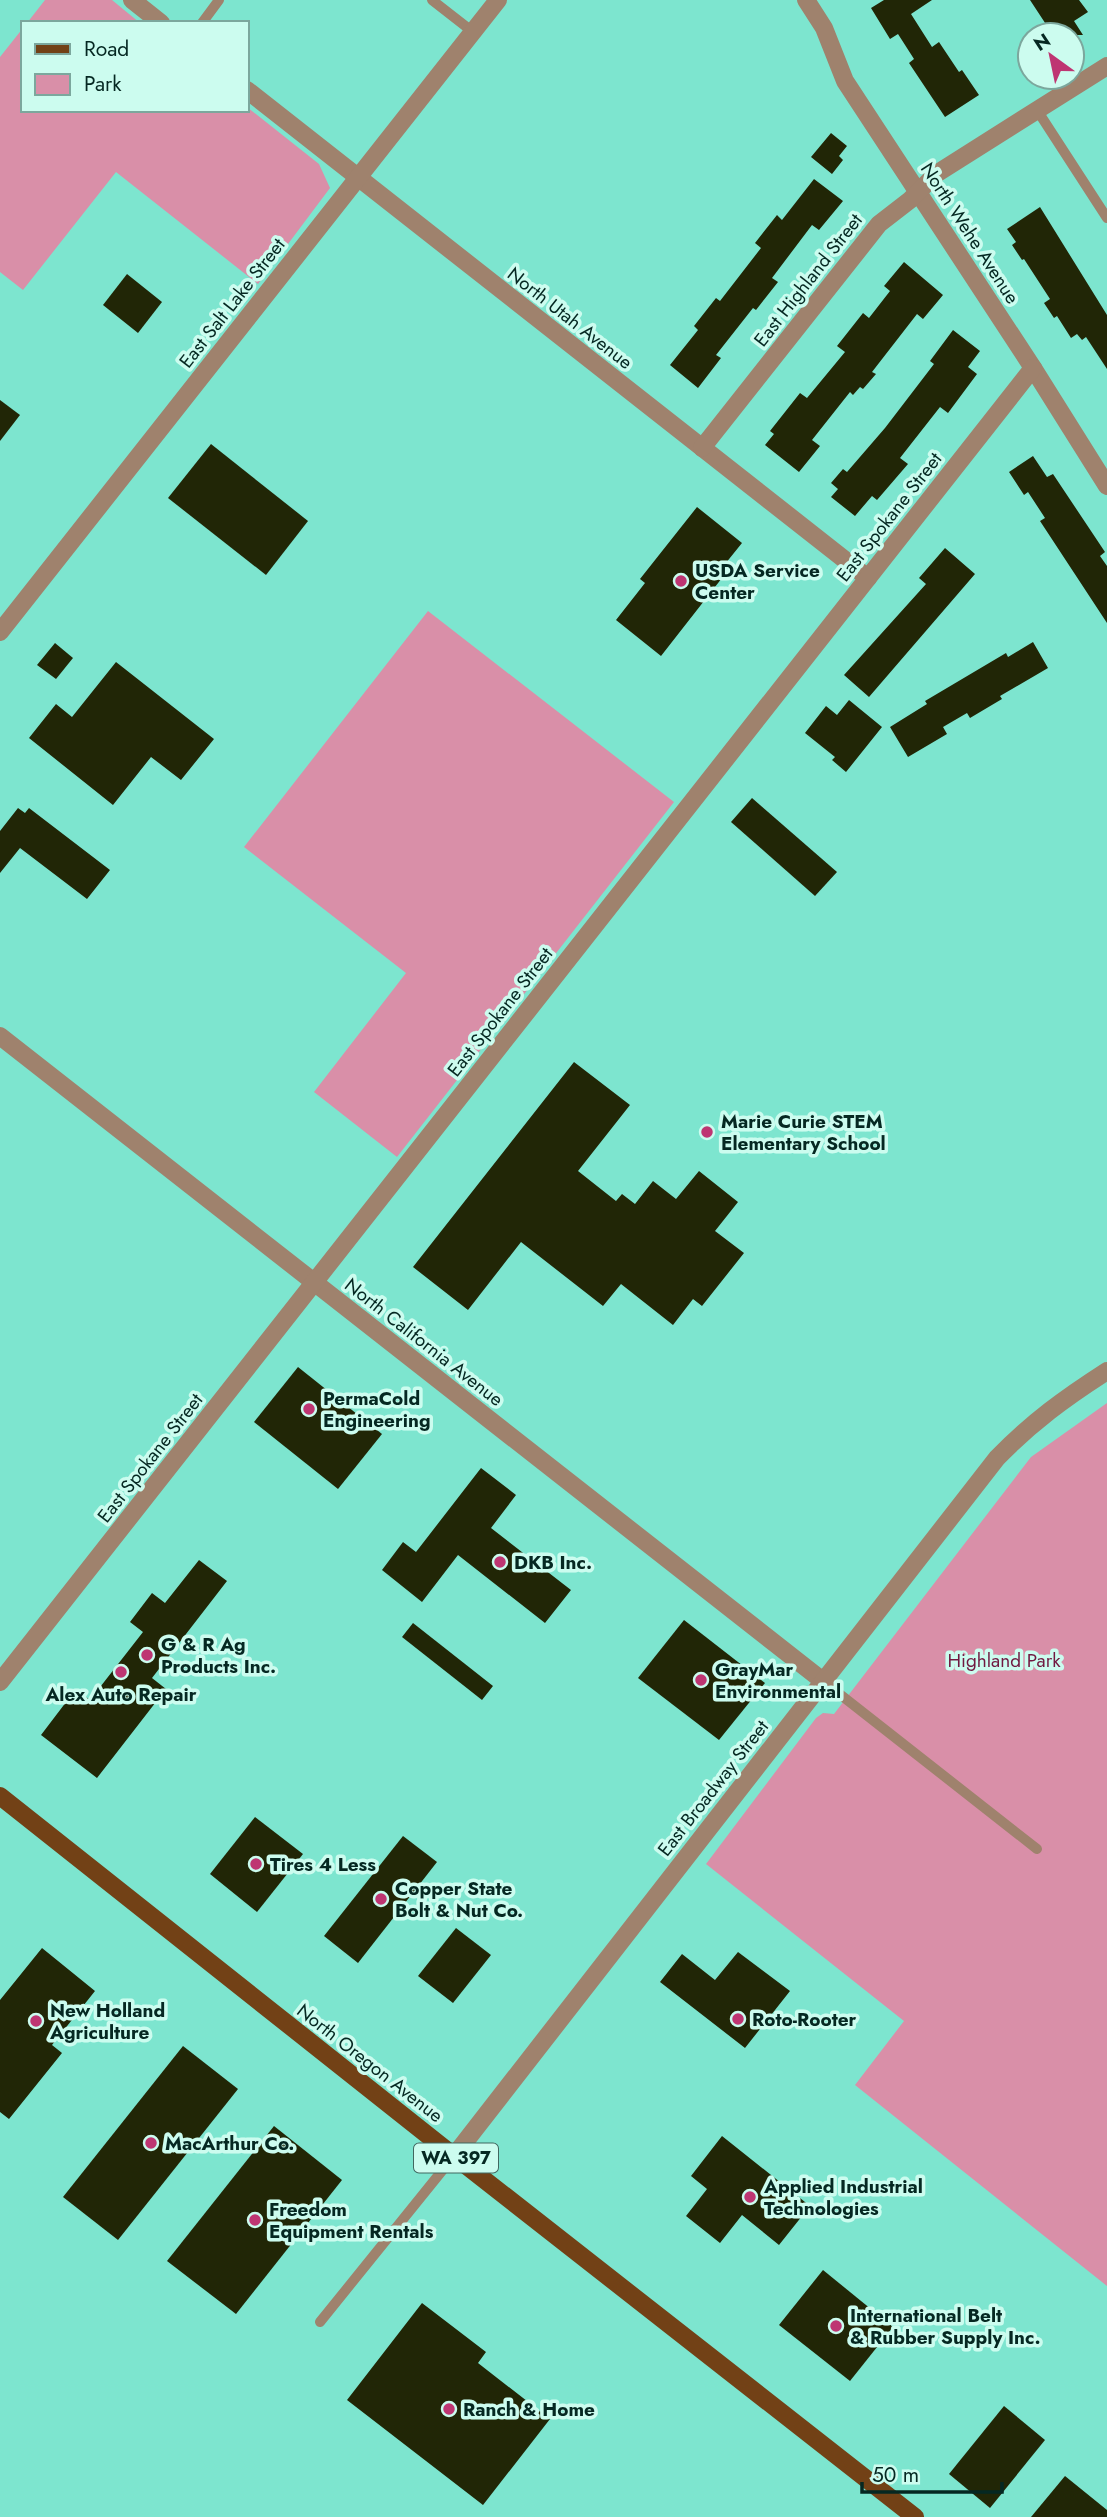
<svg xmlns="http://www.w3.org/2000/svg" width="1107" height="2517" font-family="Jost,sans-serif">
	<rect width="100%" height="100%" fill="#7de5cf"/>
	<!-- green -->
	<g fill="#d98fa8">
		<path d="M45 0H112L140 23H27Z"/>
		<path d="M23 28V110H247V107L319 164 330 188 258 284 116 172 23 290 0 272V57Z"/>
		<path d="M428 611 674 802 397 1157 314 1092 406 973 244 847Z"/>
		<path d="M1107 1403V2286L855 2085 904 2021 706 1864 816 1718 823 1713 834 1714 1031 1457Z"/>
	</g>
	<!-- building -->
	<g fill="#212606">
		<path d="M884 0H932L911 14 932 47 939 42 959 72 962 70 979 95 945 117 909 63 914 59 898 34 890 39 871 8Z"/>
		<path d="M1030 0H1079L1088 12 1074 21 1083 35H1053Z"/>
		<path d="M831 133 847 146 839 156 843 160 832 174 811 157Z"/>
		<path d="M814 179 843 201 819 230 812 225 772 278 778 282 756 310 753 308 716 355 721 358 698 388 670 365 698 330 694 326 716 298 720 301 761 248 755 243 777 215 782 220Z"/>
		<path d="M1040 207 1107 315V369L1086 337 1082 340 1077 334 1071 338 1057 316 1054 318 1044 303 1050 299 1024 259 1022 260 1012 245 1016 242 1007 229Z"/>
		<path d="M904 262 943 295 923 319 917 314 872 372 876 374 863 389 860 387 853 395 850 392 812 440 820 446 799 472 765 445 774 434 770 431 800 393 807 398 845 352 837 346 863 313 869 318 890 291 884 286Z"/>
		<path d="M127 274 162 302 138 333 103 305Z"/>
		<path d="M953 330 980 351 968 367 977 374 948 413 940 407 900 458 908 464 877 500 872 496 855 516 831 497 838 489 831 483 843 469 847 472 885 428 934 364 930 361Z"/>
		<path d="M0 400 20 415 0 441Z"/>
		<path d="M211 444 308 521 266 575 168 498Z"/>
		<path d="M1033 456 1047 477 1053 474 1105 552 1100 556 1107 566V623L1040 521 1045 518 1028 492 1024 495 1009 472Z"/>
		<path d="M697 507 742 543 717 574 722 578 661 656 616 620 645 583 640 579Z"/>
		<path d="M945 548 975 574 869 697 844 675 926 584 919 578Z"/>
		<path d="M1033 642 1048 668 1000 696 1002 699 970 718 967 713 943 727 947 734 908 757 890 727 927 704 925 701 1006 653 1008 657Z"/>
		<path d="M55 643 73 658 56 679 37 665Z"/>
		<path d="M116 662 214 739 181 780 151 757 113 805 29 738 56 704 72 717Z"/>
		<path d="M849 700 882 727 846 772 832 760 835 757 805 733 826 706 837 715Z"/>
		<path d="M752 798 837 872 815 896 731 822Z"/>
		<path d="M18 808 25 813 29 808 110 870 87 899 20 848 0 873V831Z"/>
		<path d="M574 1062 630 1105 578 1171 616 1201 622 1194 635 1204 653 1181 676 1199 699 1171 738 1202 715 1231 744 1253 702 1306 693 1299 673 1325 621 1284 603 1306 521 1242 468 1310 413 1267Z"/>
		<path d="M298 1367 382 1434 338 1489 254 1422Z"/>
		<path d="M481 1468 516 1495 491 1528 571 1590 545 1623 458 1555 422 1602 382 1570 403 1542 416 1552Z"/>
		<path d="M199 1560 227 1581 152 1678 166 1689 97 1778 41 1735 76 1689 90 1700 143 1632 130 1622 152 1593 165 1603Z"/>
		<path d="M684 1620 765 1683 719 1740 638 1678Z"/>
		<path d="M413 1623 493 1686 482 1700 402 1637Z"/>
		<path d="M255 1817 303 1854 257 1912 210 1874Z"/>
		<path d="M403 1836 437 1862 358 1963 324 1936Z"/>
		<path d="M456 1928 491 1955 453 2003 418 1976Z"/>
		<path d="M42 1948 95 1991 52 2045 62 2053 9 2119 0 2112V2000Z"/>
		<path d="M738 1952 790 1991 745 2048 660 1982 682 1954 715 1980Z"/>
		<path d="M183 2046 238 2089 118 2240 63 2197Z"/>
		<path d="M274 2126 342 2180 236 2314 167 2261Z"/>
		<path d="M722 2136 810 2206 779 2245 742 2215 720 2243 686 2216 707 2189 691 2176Z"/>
		<path d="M823 2270 893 2327 850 2381 779 2325Z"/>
		<path d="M422 2303 486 2352 478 2363 550 2419 483 2505 347 2400Z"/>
		<path d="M1004 2406 1045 2440 990 2508 949 2474Z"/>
		<path d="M1065 2476 1107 2510V2517H1031Z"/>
	</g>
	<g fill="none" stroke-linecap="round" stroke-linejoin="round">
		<!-- lane -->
		<g stroke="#9f826d" stroke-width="10">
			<path d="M432 0 473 32"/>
			<path d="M202 23 219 0"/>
			<path d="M1037 110 1107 218"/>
			<path d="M823 1681 1037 1849"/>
			<path d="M320 2322 454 2156"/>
		</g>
		<!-- street -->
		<g stroke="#9f826d" stroke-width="18">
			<path d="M132 0 161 23"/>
			<path d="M806 0 824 28 845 81 1033 368 1107 486"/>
			<path d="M247 90 868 578"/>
			<path d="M702 448 879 224 910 200 936 174 1107 66"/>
			<path d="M0 632 498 0"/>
			<path d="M0 1036 823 1681"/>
			<path d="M0 1682 1033 368"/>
			<path d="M454 2156 997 1458C1032 1422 1065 1398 1107 1371"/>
		</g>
		<!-- primary -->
		<path stroke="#724116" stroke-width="18" d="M0 1796 454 2156 915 2517"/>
	</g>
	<!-- markers -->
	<g fill="#be3572" stroke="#ccfcef" stroke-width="2.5">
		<circle cx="681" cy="581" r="7"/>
		<circle cx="707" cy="1132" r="7"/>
		<circle cx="309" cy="1409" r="7"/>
		<circle cx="500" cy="1562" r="7"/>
		<circle cx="147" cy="1655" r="7"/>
		<circle cx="121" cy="1672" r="7"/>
		<circle cx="701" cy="1680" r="7"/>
		<circle cx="256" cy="1864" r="7"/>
		<circle cx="381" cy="1899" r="7"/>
		<circle cx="738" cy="2019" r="7"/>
		<circle cx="36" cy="2021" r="7"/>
		<circle cx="151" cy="2143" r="7"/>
		<circle cx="750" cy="2197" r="7"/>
		<circle cx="255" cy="2220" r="7"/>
		<circle cx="836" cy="2326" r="7"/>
		<circle cx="449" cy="2409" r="7"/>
	</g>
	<g text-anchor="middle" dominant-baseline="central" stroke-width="7" stroke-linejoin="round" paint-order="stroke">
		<!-- shield labels -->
		<rect fill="#ccfcef" stroke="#416860" stroke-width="2" x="414" y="2143.5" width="84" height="29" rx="5"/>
		<g font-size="18" font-weight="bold" fill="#052822">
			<text x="456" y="2158">WA 397</text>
		</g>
		<!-- street labels -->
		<g font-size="19" fill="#052822" stroke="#ccfcef">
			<text transform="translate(970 233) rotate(57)">North Wehe Avenue</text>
			<text transform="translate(808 280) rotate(-52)">East Highland Street</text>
			<text transform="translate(232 303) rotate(-52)">East Salt Lake Street</text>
			<text transform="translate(570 318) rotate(38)">North Utah Avenue</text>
			<text transform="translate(889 517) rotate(-52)">East Spokane Street</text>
			<text transform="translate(500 1012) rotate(-52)">East Spokane Street</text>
			<text transform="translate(424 1342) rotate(38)">North California Avenue</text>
			<text transform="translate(150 1458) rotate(-52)">East Spokane Street</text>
			<text transform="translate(713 1788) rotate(-52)">East Broadway Street</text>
			<text transform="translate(370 2063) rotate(38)">North Oregon Avenue</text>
		</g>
		<!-- poi labels -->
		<g font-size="19" font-weight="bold" fill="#052822" stroke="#ccfcef" text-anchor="start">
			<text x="695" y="570">USDA Service<tspan x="695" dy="22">Center</tspan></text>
			<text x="721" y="1121">Marie Curie STEM<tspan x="721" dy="22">Elementary School</tspan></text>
			<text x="323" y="1398">PermaCold<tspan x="323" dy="22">Engineering</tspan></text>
			<text x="514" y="1562">DKB Inc.</text>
			<text x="161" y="1644">G &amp; R Ag<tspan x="161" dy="22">Products Inc.</tspan></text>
			<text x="715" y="1669">GrayMar<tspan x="715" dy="22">Environmental</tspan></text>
			<text x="121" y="1694" text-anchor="middle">Alex Auto Repair</text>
			<text x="270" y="1864">Tires 4 Less</text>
			<text x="395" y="1888">Copper State<tspan x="395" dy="22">Bolt &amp; Nut Co.</tspan></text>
			<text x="50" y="2010">New Holland<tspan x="50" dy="22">Agriculture</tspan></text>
			<text x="752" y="2019">Roto-Rooter</text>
			<text x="165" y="2143">MacArthur Co.</text>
			<text x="764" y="2186">Applied Industrial<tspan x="764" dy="22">Technologies</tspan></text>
			<text x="269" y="2209">Freedom<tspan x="269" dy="22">Equipment Rentals</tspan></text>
			<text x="850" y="2315">International Belt<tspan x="850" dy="22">&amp; Rubber Supply Inc.</tspan></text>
			<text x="463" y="2409">Ranch &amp; Home</text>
		</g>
		<!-- park labels -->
		<g font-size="19" fill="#711941" stroke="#ccfcef">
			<text x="1004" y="1660">Highland Park</text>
		</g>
	</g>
	<!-- legend -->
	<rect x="21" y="21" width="228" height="91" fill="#ccfcef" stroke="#7ca79d" stroke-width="2"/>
	<rect x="35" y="44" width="35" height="10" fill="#724116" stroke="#7ca79d" stroke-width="2"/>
	<text x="84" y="56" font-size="21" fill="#052822">Road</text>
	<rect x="35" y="74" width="35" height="21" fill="#d98fa8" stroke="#7ca79d" stroke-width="2"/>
	<text x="84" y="91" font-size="21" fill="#052822">Park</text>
	<!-- north arrow -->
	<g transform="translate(1051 56) rotate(327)"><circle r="33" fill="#ccfcef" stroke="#7ca79d" stroke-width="2"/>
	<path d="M0-5L12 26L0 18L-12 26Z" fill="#be3572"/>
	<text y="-10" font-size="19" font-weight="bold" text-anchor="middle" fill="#052822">N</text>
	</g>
	<!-- scale -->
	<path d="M862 2482v10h140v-10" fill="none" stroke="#052822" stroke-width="3.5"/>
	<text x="872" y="2482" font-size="21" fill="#052822" stroke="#ccfcef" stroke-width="5" paint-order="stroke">50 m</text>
</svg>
